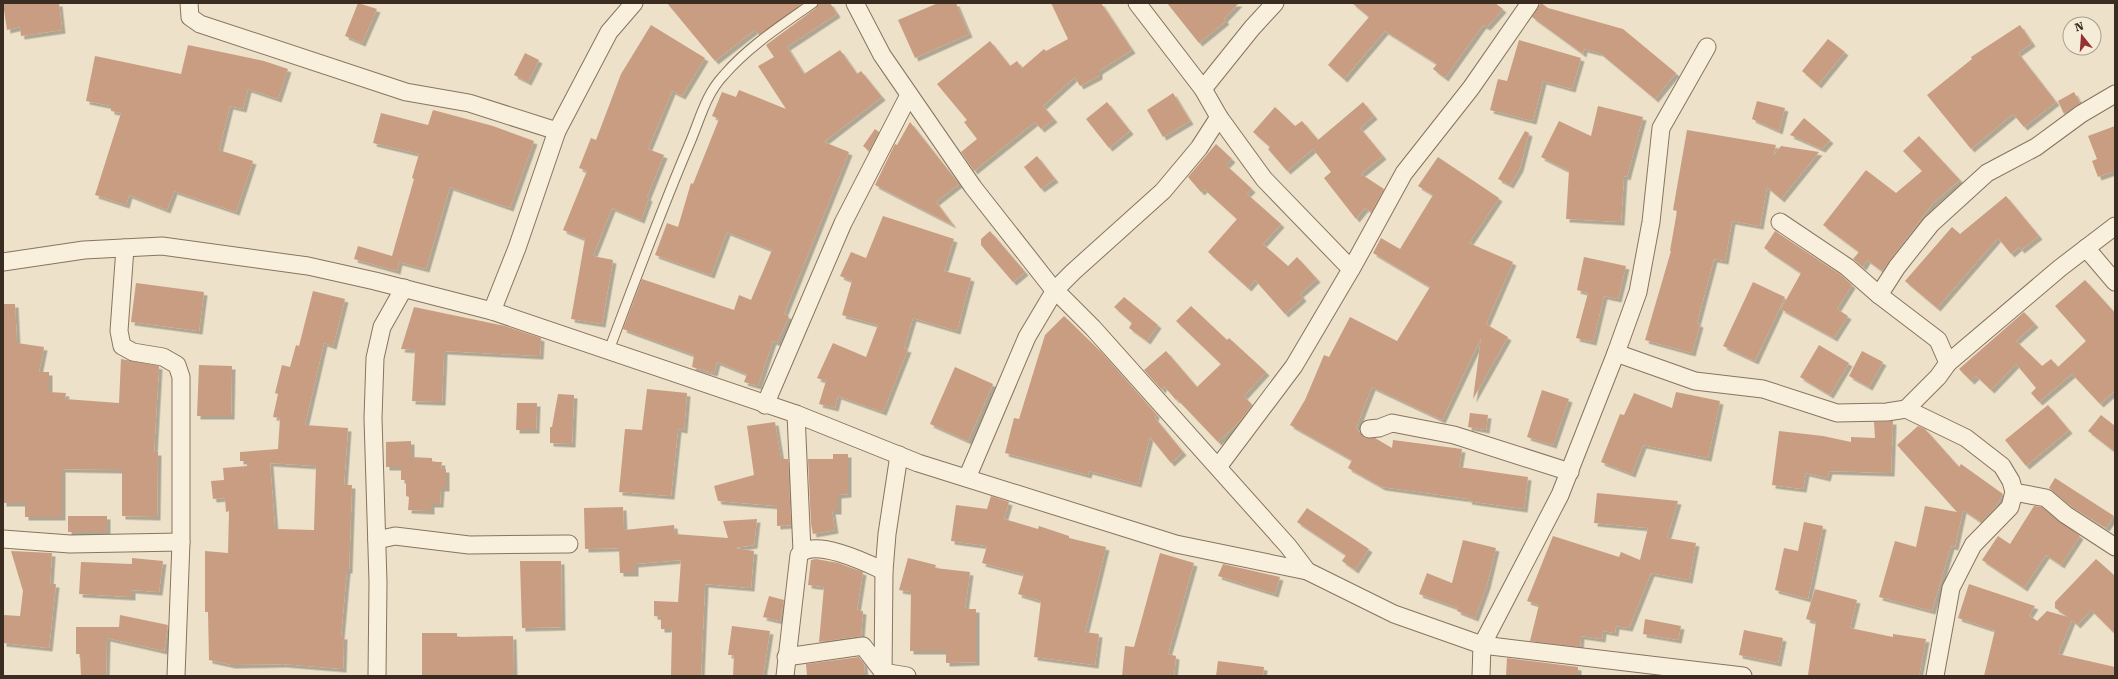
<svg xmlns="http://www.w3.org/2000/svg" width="2118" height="679" font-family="'Roboto Serif',serif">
	<defs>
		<filter id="shadow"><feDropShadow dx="3.5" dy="3.5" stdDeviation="0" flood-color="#0004"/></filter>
	</defs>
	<rect width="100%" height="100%" fill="#ede1c9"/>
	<!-- building -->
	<g fill="#c99d81" fill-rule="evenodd" filter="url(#shadow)">
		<path d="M3 3H59L62 30 21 36 20 27 7 30Z"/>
		<path d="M358 3 377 9 362 43 345 36Z"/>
		<path d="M667 3H803L759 35 755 30 715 61Z"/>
		<path d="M819 3H830L837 14 787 47 804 74 840 50 857 74 861 71 882 97 824 142 849 152 784 314 789 316 777 343 773 341 758 386 744 382 747 374 717 362 714 373 692 367 694 355 623 329 642 279 734 310 739 295 751 300 772 250 727 232 711 275 655 255 667 223 678 227 691 183 693 184 719 119 712 116 722 92 736 97 739 90 786 109 758 66 774 57 766 45 816 8Z"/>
		<path d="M938 3H956L969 34 915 58 898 20Z"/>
		<path d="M1051 3H1101L1132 50 1099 71V76L1080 86 1075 77 1043 106 1054 119 1041 129 1035 122 974 171 961 152 977 139 964 122 967 120 937 84 990 41 1010 66 1017 61 1022 68 1044 49 1046 51 1068 39Z"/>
		<path d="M1167 3H1239L1224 19 1226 21 1199 43Z"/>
		<path d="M1352 3H1495L1503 9 1487 27 1483 25 1445 78 1433 69 1437 64 1385 31 1344 79 1328 65 1369 17Z"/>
		<path d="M1541 3 1548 8 1623 29 1676 73 1655 99 1600 53 1584 49 1583 54 1532 17Z"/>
		<path d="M651 25 705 58 682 96 672 91 648 149 664 155 647 197 649 198 641 220 612 208 593 256 613 260 602 324 571 319 585 239 563 230 587 171 579 168 591 138 596 140 621 74Z"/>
		<path d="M2020 25 2032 43 2018 53 2056 102 2024 127 2013 114 1971 149 1927 95 1972 59 1971 57Z"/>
		<path d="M1828 39 1845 52 1818 85 1802 71Z"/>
		<path d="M1519 40 1581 58 1572 89 1543 81 1533 121 1490 110 1498 79 1507 81Z"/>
		<path d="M188 45 264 61 288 69 278 99 248 89 243 109 230 106 219 150 253 161 236 212 174 191 167 210 129 195 126 205 95 195 121 113 111 111V106L86 101 95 56 181 74Z"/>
		<path d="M525 53 539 60 528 82 514 75Z"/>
		<path d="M2074 92 2080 103 2064 114 2058 101Z"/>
		<path d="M1173 93 1190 121 1163 137 1147 110Z"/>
		<path d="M1757 101 1785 108 1779 131 1752 119Z"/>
		<path d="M1107 102 1130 131 1109 148 1086 119Z"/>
		<path d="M1363 102 1374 116 1360 128 1383 156 1361 174 1384 189 1371 212 1365 208 1356 219 1324 178 1331 172 1313 149 1287 171 1268 149 1270 147 1253 132 1275 107 1295 126 1302 121 1318 140Z"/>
		<path d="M1598 106 1643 117 1627 177 1624 176 1621 222 1566 219 1569 171 1541 157 1559 121 1591 136Z"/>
		<path d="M433 110 493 126 534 141 510 208 450 187 426 269 399 262 397 271 354 259 358 246 392 256 414 179 412 178 419 154 373 143 381 113 428 125Z"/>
		<path d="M1804 118 1830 140 1822 149 1790 135Z"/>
		<path d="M910 122 959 184 936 202 953 225 875 185 895 144 897 145Z"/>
		<path d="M2115 126V171L2098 177 2092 161 2097 159 2088 136Z"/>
		<path d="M875 129 879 132 869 151 863 146Z"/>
		<path d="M1687 130 1776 145 1773 156 1781 146 1819 152 1781 199 1767 187 1760 226 1732 221 1725 261 1714 259 1697 323 1700 324 1692 353 1645 340 1671 251H1670L1677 211 1673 210Z"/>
		<path d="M1525 131 1529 133 1520 168 1510 185 1498 179Z"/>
		<path d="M1919 136 1960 180 1933 203 1882 271 1867 260 1863 267 1853 259 1859 252 1823 225 1866 170 1896 193 1922 171 1903 151Z"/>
		<path d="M1216 144 1232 159 1226 165 1252 189 1247 194 1281 224 1263 244 1288 266 1297 257 1317 279 1300 294 1303 298 1285 314 1255 280 1248 288 1208 252 1237 219 1204 189 1201 192 1188 177Z"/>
		<path d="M1037 156 1055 179 1041 189 1024 167Z"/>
		<path d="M1438 157 1499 198 1469 243 1513 262 1486 324 1508 337 1473 399 1481 338 1442 420 1372 387 1356 428 1365 438H1375L1392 448 1393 440 1462 449 1459 467 1528 477 1524 509 1468 501 1469 499 1382 487 1348 468 1352 460 1290 425 1305 400 1324 355 1329 357 1350 317 1397 341 1430 287 1373 253 1381 238 1400 249 1433 195 1418 186Z"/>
		<path d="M2006 196 2039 236 2021 250 2019 247 2011 254 1998 238 1937 308 1905 281 1952 227 1960 234Z"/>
		<path d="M883 216 954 239 944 271 971 278 957 331 913 318 904 348 908 349 883 412 838 396 835 408 819 404 826 381 817 378 833 343 866 357 878 325 842 315 852 281 840 276 851 252 866 258Z"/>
		<path d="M990 231 1025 272 1013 282 981 245V239Z"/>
		<path d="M1775 231 1841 275 1852 285 1837 309 1848 316 1834 338 1781 309 1801 273 1764 248Z"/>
		<path d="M1584 257 1626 266 1618 299 1604 296 1593 342 1576 338 1588 293 1577 290Z"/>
		<path d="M2085 280 2115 313V391L2100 404 2072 374 2039 402 2031 393 2036 388 2016 364 1991 390 1976 376 1971 381 1959 369 2024 312 2035 324 2016 341 2042 366 2051 359 2058 367 2086 341 2055 306Z"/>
		<path d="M1753 282 1785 297 1755 361 1723 346Z"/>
		<path d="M136 283 204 292 199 331 131 322Z"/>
		<path d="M313 291 345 299 333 346 324 343 305 425 348 428 344 485H352L349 570H347L341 636H344L343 669 283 664 232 665 209 660 208 612H205V551L228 553 229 511 226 512 225 498 213 499 211 481 224 480 223 468 247 466V461H240V452L278 449 280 418 273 417 278 394 275 393 282 365 290 367 296 345 299 346ZM270 463 316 466 314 530 275 529Z"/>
		<path d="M1124 297 1158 325 1147 341 1129 328 1132 323 1114 307Z"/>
		<path d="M3 304H15L17 343 44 347 39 372H49V392L66 393 65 399 119 403 121 359 159 366 154 452H158L157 517 122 516V470L62 469V517H25V503H3Z"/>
		<path d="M1191 306 1227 340 1229 338 1266 372 1244 396 1252 405 1240 421 1218 442 1177 399 1176 400 1164 386 1162 390 1144 370 1166 351 1197 387 1221 364 1176 321Z"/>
		<path d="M414 307 505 326 541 338 540 356 444 351 442 402 412 401 415 350 401 349Z"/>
		<path d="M1064 316 1102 353 1156 414 1155 418 1183 452 1171 463 1150 437 1138 484 1089 471 1088 475 1005 453 1014 418 1019 419 1045 335Z"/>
		<path d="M1819 345 1849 363 1830 395 1800 377Z"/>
		<path d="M1862 351 1883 362 1869 387 1849 376Z"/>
		<path d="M199 365 232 366 231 416H197Z"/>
		<path d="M955 367 993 384 968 441 930 424Z"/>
		<path d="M647 389 687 393 684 430 678 429 671 496 619 492 625 429 642 430Z"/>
		<path d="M1542 390 1569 399 1553 445 1527 437Z"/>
		<path d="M1676 392 1720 401 1708 458 1643 445 1632 474 1601 462 1620 414 1624 415 1634 393 1672 408Z"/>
		<path d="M558 394 574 395 572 444 550 443V427H552Z"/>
		<path d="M517 403H537L536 430H516Z"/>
		<path d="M2048 405 2069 430 2026 466 2005 440Z"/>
		<path d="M1470 413 1488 415 1486 430 1468 427Z"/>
		<path d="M2101 415 2115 426V452L2088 431Z"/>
		<path d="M1893 421 1891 473 1829 471 1827 478 1806 473 1803 489 1772 485 1779 431 1823 436 1851 442V437L1875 438 1874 422Z"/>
		<path d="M775 422 781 459H788L791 525 777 526V506L718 501 714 486 754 475 747 426Z"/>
		<path d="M1918 426 1925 429 1959 467 1961 464 2003 494 1995 508 1981 522 1963 510 1955 547 1951 546 1932 611 1879 597 1895 541 1916 547 1925 506 1957 512 1897 445Z"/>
		<path d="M411 441V457L432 458V462H442L441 469H446V488H441L440 504H431V511L408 510 409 497 406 496V480H401V467H386V442Z"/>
		<path d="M833 454H848V494L838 495V511H832L835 530 813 534 811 524 808 459H833Z"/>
		<path d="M2055 478 2114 516 2106 528 2072 507 2049 488Z"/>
		<path d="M1597 493 1678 501 1667 538 1696 543 1689 580 1651 573 1629 628 1616 626 1615 633 1603 631 1602 639 1581 636 1580 647 1530 641 1539 605 1527 601 1553 536 1619 557 1621 552 1640 560 1648 528 1594 523Z"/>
		<path d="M991 496 1009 502 1004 519 1038 529 1039 526 1069 536V538L1106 547 1085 632 1099 634 1095 665 1034 657 1041 601 1018 594 1024 574 982 563 987 546 951 541 956 505 987 509Z"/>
		<path d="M2034 506 2042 507 2080 536 2061 565 2046 555 2024 588 1982 560 1998 536 2010 544Z"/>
		<path d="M623 507 624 530 674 525 675 534 728 538 723 521 757 519 754 545 734 548 754 551 751 588 705 584 701 676H671L672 629H661V617L654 616V601L678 602 681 560 635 564V573H620L619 548 585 549 584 508Z"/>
		<path d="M1307 508 1369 549 1355 570 1342 561 1346 555 1297 522Z"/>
		<rect x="68" y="516" width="39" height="16"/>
		<path d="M1804 522 1823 526 1808 599 1775 590 1784 548 1798 551Z"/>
		<path d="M1463 540 1496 548 1487 585 1475 618 1457 611 1458 608 1419 594 1427 573 1452 583Z"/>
		<path d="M11 551 52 553 50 584H56L49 648 3 643V615L20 616 23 591Z"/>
		<path d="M1160 553 1194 563 1168 654 1176 656 1174 676H1122L1125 646 1134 647Z"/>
		<path d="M132 558 163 561 159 592 132 590V597L79 594 81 562 132 564Z"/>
		<path d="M908 558 936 565 935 568 970 572 965 609H976V662L946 663V651H910L911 592 899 590Z"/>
		<path d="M816 559 838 563 863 572 857 610 863 611 861 636 819 642 824 587 808 585 811 560Z"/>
		<path d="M2096 559 2115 576V634L2091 610 2077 625 2072 620 2058 654 2115 667V676H1984L1995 630 1958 618 1969 584 2035 606 2029 615 2037 621 2047 611 2068 617 2055 608V602Z"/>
		<path d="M520 561H561L562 627 522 628Z"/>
		<path d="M1223 564 1280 577 1275 594 1218 576Z"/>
		<path d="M1815 589 1857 600 1850 628 1893 637V634L1926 639 1919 676 1808 675 1816 622 1806 619Z"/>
		<path d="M769 596 784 600 780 621 763 617Z"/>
		<path d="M120 615 168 625 164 651 107 638 106 676H81L80 654H76V627H119Z"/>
		<path d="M1645 619 1681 626 1678 640 1643 634Z"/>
		<path d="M732 626 770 631 763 676H733L734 655H728Z"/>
		<path d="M1744 630 1783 638 1778 663 1739 655Z"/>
		<path d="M422 633H457V637L513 636 514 676H422Z"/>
		<path d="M859 657 864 664 865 676H807L806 664Z"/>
		<path d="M1507 658 1578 667V676H1506Z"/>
		<path d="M1218 661 1264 667 1263 676H1216Z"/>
	</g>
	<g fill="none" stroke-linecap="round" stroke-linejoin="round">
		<defs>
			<path id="service" d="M609 350C635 281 660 213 689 145 700 120 705 95 724 75 749 46 782 25 813 3"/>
			<g id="minor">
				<path d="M189 3 190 17 200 24 406 92 469 103 557 131"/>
				<path d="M855 3 882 55 973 187 1050 285 1093 328 1288 546 1307 571"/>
				<path d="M1137 3 1203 89 1219 117 1264 179 1351 269"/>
				<path d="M1203 89 1252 28 1275 3"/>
				<path d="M1780 222 1847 267 1879 295"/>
				<path d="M125 248 119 331 122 346 133 352 163 357 177 365 181 377V542L176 676"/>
				<path d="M2086 248 2115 282"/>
				<path d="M3 262 84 250 162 246 308 266 375 281 492 311 796 414 918 463 1176 544 1307 571 1394 614 1482 645 1743 676"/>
				<path d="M492 311 517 248 557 131 609 32 634 3"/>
				<path d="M1616 353 1695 381 1763 389 1837 413 1887 412 1906 409 1966 438 2002 466 2011 481 2014 492 2010 507 1973 545 1951 588 1935 676"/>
				<path d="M1948 363 1938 340 1879 295 1897 267 1931 224 1987 173 2036 147 2081 114 2115 94"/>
				<path d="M765 405 843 223 909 95"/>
				<path d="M1906 409 1938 377 1948 363 2060 268 2115 226"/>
				<path d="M796 414 802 551"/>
				<path d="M1369 429 1379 428 1392 423 1454 435 1570 472"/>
				<path d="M1218 467 1294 366 1353 266 1404 173 1471 88 1530 3"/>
				<path d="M967 478 1027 337 1055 290 1073 272 1163 191 1199 148 1219 117"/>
				<path d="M2014 492 2046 498 2066 515 2115 547"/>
				<path d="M3 539 70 544 181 542"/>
				<path d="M377 540 395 536 469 545 569 544"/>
				<path d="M786 657 863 646 883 672 907 676"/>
				<path d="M377 676 378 582 373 418 375 358 382 327 404 288"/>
				<path d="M785 676 799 555C813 537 867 563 884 571L887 534 899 455"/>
				<path d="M883 676 884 571"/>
				<path d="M1481 676 1482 645 1560 495 1616 353 1638 292 1651 222 1661 128 1707 47"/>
			</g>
		</defs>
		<!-- service casing -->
		<use href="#service" stroke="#89745e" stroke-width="11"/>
		<!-- minor casing -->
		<use href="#minor" stroke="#89745e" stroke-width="19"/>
		<!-- service -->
		<use href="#service" stroke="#f8efdc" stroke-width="9"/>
		<!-- minor -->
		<use href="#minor" stroke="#f8efdc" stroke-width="17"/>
	</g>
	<!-- border -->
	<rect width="2118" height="679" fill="none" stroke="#3a2c21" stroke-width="8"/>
	<!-- north arrow -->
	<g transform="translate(2082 36) rotate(343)"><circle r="19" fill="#f5ecd8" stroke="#aa9f8f"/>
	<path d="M0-3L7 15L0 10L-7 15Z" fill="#953134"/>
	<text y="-6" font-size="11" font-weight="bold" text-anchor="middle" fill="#3a2c21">N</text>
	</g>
</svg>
